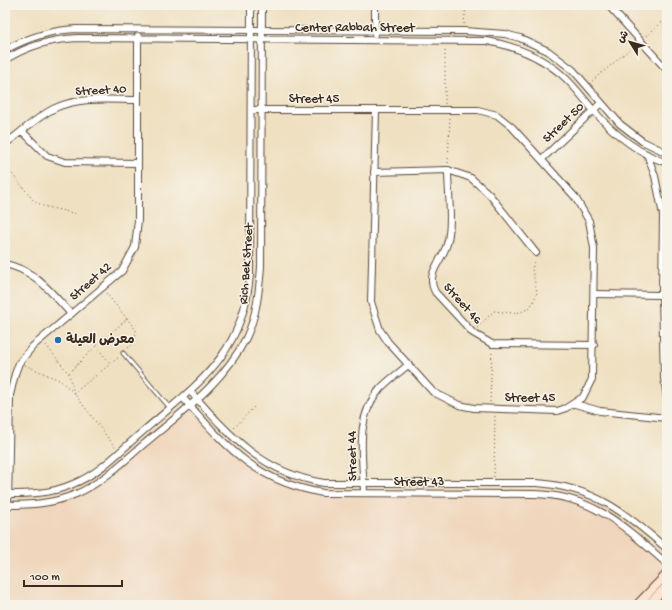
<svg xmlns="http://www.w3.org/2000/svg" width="672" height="610" font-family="'Gochi Hand','Playpen Sans Arabic',sans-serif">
	<rect width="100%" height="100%" fill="#f7f3e8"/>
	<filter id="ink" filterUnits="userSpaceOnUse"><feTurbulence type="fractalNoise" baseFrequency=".025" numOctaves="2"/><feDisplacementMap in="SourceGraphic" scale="8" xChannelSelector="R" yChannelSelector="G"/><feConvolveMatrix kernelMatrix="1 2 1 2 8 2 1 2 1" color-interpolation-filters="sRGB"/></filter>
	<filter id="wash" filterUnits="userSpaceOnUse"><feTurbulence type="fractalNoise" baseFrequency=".012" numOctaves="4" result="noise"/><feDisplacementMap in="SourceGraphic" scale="16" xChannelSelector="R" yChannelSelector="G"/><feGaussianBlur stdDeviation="0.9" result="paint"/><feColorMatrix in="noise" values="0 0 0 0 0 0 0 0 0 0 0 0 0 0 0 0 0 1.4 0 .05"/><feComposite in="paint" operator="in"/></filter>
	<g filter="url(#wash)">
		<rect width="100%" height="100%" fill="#efe0c1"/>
		<!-- built -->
		<path fill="#f0d6bc" d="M190 398 246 456 279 476 298 483 336 489H547L571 493 593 501 614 513 667 557V580L643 605H5V500H28L52 496 72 491 90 481 119 459Z"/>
	</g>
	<g filter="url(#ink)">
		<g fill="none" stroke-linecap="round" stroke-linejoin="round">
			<defs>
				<path id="lane" d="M123 353 170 408"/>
				<g id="street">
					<path d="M608 5 667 70"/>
					<path d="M375 34V5"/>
					<path d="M5 50C27 38 52 30 76 29L464 31 505 34 520 38 548 51 573 70 620 124 642 141 667 153"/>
					<path d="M5 60C27 46 53 39 78 38L487 41C515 46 540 56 561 74 574 85 583 98 594 111 614 134 637 153 667 163"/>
					<path d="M251 110H376L371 302 380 330 388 342 433 392 459 405 474 408 557 411 566 408 583 397 592 379 594 248 589 221 575 197 512 127 497 115 478 110H376"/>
					<path d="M22 131 47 156 65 162 138 163"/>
					<path d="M5 144C20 133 36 118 53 109 78 96 110 100 138 100"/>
					<path d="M647 154 655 176 663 215 662 295 664 378 667 398"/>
					<path d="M542 159 601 103"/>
					<path d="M448 170C448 192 453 223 447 244 442 262 425 273 435 292L473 333 492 344 594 345"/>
					<path d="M374 172 448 170 471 178 489 194 536 253"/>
					<path d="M5 264C35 270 51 292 71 314"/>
					<path d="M594 294 662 295"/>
					<path d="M190 391C230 436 262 473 324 483H537C594 487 626 513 667 549"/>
					<path d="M183 398C227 447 254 481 323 493L534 494C593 495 625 527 667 564"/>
					<path d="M575 404 600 411 667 418"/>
					<path d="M364 493C363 457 354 418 380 389 388 380 399 373 408 365"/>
					<path d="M5 494C29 494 51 494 73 484 99 474 120 451 141 433 197 384 243 356 250 275L251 5"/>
					<path d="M5 505C30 505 52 504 76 494 102 483 123 462 144 444 181 413 224 382 246 338 257 315 259 291 261 267L262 5"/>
					<path d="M8 505 10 395 15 374 19 363 33 346 122 271 135 247 138 220V36"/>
				</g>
				<g id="secondary">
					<path d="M637 605 667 574"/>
					<path d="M648 605 667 586"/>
				</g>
			</defs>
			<!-- lane casing -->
			<use href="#lane" stroke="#564536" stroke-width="5"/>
			<!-- street casing -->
			<use href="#street" stroke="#564536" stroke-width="8"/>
			<!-- secondary casing -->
			<use href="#secondary" stroke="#564536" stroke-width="10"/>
			<!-- path -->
			<g stroke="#564536" stroke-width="1" stroke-dasharray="1 3" stroke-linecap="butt">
				<path d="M464 24 466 5"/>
				<path d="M646 36 667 18"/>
				<path d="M592 81 636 44"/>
				<path d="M445 104V48"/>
				<path d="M448 163 450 117"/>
				<path d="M5 165 34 201 43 206 77 214"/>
				<path d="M106 293 136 330 135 342 127 349"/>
				<path d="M477 328 494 311 512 313 521 312 529 308 534 301 537 292 532 269 535 260"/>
				<path d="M46 345 69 374 74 393 115 447"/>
				<path d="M96 346 110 363"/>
				<path d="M25 365 61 381 74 393 119 357"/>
				<path d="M69 373 96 346 128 318"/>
				<path d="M490 402 492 351"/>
				<path d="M234 428 254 407"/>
				<path d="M494 477 495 416"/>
			</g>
			<!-- lane -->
			<use href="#lane" stroke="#fff" stroke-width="3"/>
			<!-- street -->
			<use href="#street" stroke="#fff" stroke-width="6"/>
			<!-- secondary -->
			<use href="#secondary" stroke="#fde4d0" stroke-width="8"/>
		</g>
	</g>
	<!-- markers -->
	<circle fill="#1f6fb2" stroke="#f7f3e8" stroke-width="1.5" cx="58" cy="340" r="4"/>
	<g text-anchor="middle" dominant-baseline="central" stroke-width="3" stroke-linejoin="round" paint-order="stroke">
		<!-- street labels -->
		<g font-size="13" fill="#3b2a1e" stroke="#f7f3e8">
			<text x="355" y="28">Center Rabbah Street</text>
			<text transform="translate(101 91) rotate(-3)">Street 40</text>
			<text x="314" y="99">Street 45</text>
			<text transform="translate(564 123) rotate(-44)">Street 50</text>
			<text transform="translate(247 264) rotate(-86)">Rich Bek Street</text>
			<text transform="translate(91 282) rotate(-41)">Street 42</text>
			<text transform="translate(462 304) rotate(48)">Street 46</text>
			<text x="530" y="398">Street 45</text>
			<text transform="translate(353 456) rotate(-91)">Street 44</text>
			<text x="419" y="482">Street 43</text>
		</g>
		<!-- poi labels -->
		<g font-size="13" font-weight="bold" fill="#3b2a1e" stroke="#f7f3e8" text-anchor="start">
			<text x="66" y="340">معرض العيلة</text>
		</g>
	</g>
	<!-- margin -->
	<rect width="672" height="610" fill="none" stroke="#f7f3e8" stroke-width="20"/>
	<!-- north arrow -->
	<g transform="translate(630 42) rotate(307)" stroke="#f7f3e8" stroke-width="3" paint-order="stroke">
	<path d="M0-3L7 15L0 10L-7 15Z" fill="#3b2a1e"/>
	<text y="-6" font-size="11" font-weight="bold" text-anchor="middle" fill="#3b2a1e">ش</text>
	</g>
	<!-- scale -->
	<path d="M24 580v6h98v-6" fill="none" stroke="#3b2a1e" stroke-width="2"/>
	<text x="30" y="580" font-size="12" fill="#3b2a1e" stroke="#f7f3e8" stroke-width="3" paint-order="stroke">100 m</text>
</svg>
